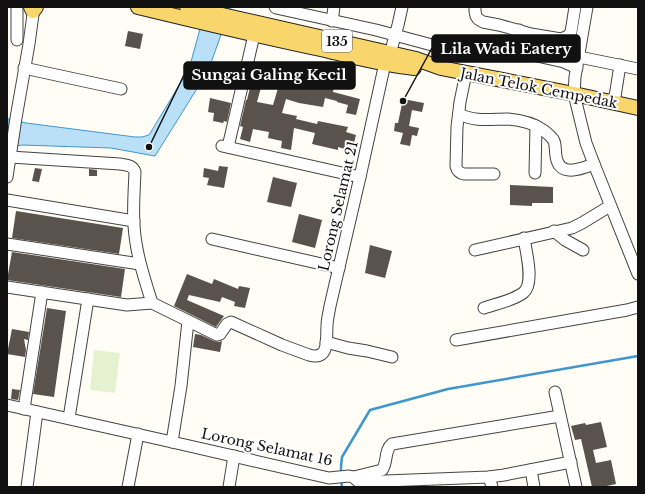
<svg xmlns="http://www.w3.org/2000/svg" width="645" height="494" font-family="'Libre Baskerville',serif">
	<rect width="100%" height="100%" fill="#fffdf5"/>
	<!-- pitch -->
	<path fill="#e6f2cf" d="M94 350 120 353 115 393 90 390Z"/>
	<!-- water -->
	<path fill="#b9e0f7" stroke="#3f96cf" d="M206 7H231L208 71 155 156 111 148 22 145 7 148 8 119 26 123 135 137H142L149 135 189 69Z"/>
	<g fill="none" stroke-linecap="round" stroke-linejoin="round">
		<!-- stream -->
		<g stroke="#3f96cf" stroke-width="2.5">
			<path d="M341 474V466L342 457 370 410 448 389 638 356"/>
			<path d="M341 479 342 487"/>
		</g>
	</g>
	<!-- building -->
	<g fill="#5a524d" fill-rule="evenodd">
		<path d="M128 31 143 34 140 49 125 46Z"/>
		<path d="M285 64 293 67 291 74 309 80 310 74 335 80 333 92 360 99 356 115 346 113 348 105 337 102V101L325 98 323 107 299 103 286 99 282 113 297 116 296 119 317 124 318 121 348 127 346 132 356 135 352 151 338 147V150L312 144 315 133 294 128 291 150 281 148 282 141 268 138 269 132 253 129 250 142 240 139 243 127 240 126 246 100H247L251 84 250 83 253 71 281 78ZM262 84 278 88 273 105 257 102Z"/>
		<path d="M210 98 231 103 227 122 224 121 223 123 213 121 214 113 208 112Z"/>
		<path d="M403 99 424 103 422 112 412 110 409 126 419 128 417 136 412 135 410 146 400 144 403 133 394 131 395 123H398Z"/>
		<path d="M219 166 228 167 224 188 207 185 209 178 203 177 204 168 218 171Z"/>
		<path d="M35 168 42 169 39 182 32 181Z"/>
		<path d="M89 169 97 170V176H89Z"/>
		<path d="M273 177 297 183 291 207 267 202Z"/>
		<path d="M510 185 553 187V203H532V206L510 205Z"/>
		<path d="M16 211 123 228 119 254 12 238Z"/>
		<path d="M299 214 322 220 315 248 292 242Z"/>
		<path d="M370 245 392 251 385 278 365 273Z"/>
		<path d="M12 252 125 269 121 297 7 280Z"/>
		<path d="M187 274 212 284 214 279 238 289 239 286 250 288 245 308 234 306 235 302 222 297 220 302 189 295 187 300 224 316 216 327 174 306Z"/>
		<path d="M47 308 66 311 54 397 33 394Z"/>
		<path d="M12 329 29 332 28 340 24 339 26 350 25 357 7 354Z"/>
		<path d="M195 334 201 335 214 341 219 342 222 341 220 352 193 347Z"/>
		<path d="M12 389 20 390 18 400 11 399Z"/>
		<path d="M601 422 607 447 593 450 596 463 611 460 616 484 602 487H592L581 439 575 440 571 426 585 423 586 425Z"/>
	</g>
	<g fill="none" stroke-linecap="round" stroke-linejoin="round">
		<defs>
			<g id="minor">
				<path d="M275 7 276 8 376 30 447 49"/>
				<path d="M475 7V11L476 16 478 19 483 22 499 25 531 34 561 39 568 36 571 32 575 7"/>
				<path d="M587 7 575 77 574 94 586 143 594 164 638 274"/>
				<path d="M332 21 334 7"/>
				<path d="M519 30 521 44 529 53 537 56 564 62 577 68"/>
				<path d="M17 40V7"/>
				<path d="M390 54 398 25 402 7"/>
				<path d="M579 57 638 69"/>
				<path d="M24 68 121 89"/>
				<path d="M466 73 460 102 457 127 456 166C457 171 459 173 464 174H494"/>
				<path d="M614 103 620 65"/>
				<path d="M459 114C475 122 491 119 508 119 520 120 533 123 543 130 547 133 552 137 554 141 556 146 555 151 556 156 559 178 581 169 594 164"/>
				<path d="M222 146 360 177"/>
				<path d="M228 147 254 35"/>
				<path d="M7 158 10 157 120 164C126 165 133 165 135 172 134 195 132 220 136 243 139 264 146 283 152 303"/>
				<path d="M535 173 536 126"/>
				<path d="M7 177 16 118 29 44 34 7"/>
				<path d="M7 200 134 221"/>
				<path d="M554 231 565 240 583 250"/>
				<path d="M212 239 339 268"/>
				<path d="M7 244 140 264"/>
				<path d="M475 250 572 228 582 223 610 206"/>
				<path d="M7 287 127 305 152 303 217 335 220 334 227 324 231 322 282 345 309 355C330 361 326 339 327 326 327 319 329 313 330 306L360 177 385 63"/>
				<path d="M484 308C496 304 514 300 523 293 535 284 526 252 524 238"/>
				<path d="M456 340 627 310 638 307"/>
				<path d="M326 342 348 348 367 351 392 357"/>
				<path d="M555 392 576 487"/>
				<path d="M7 405 172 442 329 478 349 476 353 477 359 482 489 477 504 475 571 462"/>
				<path d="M24 409 42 292"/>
				<path d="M69 418 88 299"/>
				<path d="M172 442 181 386 188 321"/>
				<path d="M531 470 534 487"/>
				<path d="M354 477 382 470C388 462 384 450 392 444L560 416"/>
				<path d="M489 477 492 487"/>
				<path d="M27 487 37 412"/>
				<path d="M128 487 138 434"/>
				<path d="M229 487 234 456"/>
			</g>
			<g id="major">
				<path d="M31 7 33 11 36 7"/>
				<path d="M138 7C200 22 262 37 325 50 354 57 384 65 414 68"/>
				<path d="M187 7 416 59 441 68 574 94 638 108"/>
			</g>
		</defs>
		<!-- minor casing -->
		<use href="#minor" stroke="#444" stroke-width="13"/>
		<!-- major casing -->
		<use href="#major" stroke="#222" stroke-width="16"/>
		<!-- minor -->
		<use href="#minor" stroke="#fff" stroke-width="11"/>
		<!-- major -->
		<use href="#major" stroke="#f9d66b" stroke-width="14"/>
	</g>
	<g text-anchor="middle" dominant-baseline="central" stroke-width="4" stroke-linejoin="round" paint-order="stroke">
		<!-- shield labels -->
		<rect fill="#fff" stroke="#585858" stroke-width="1" x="322" y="30" width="30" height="22" rx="3"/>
		<g font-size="13" font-weight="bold" fill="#111">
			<text x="337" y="41">135</text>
		</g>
		<!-- street labels -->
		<g font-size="14" fill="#111" stroke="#fff">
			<text transform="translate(539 88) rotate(11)">Jalan Telok Cempedak</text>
			<text transform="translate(338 206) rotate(-77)">Lorong Selamat 21</text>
			<text transform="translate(267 447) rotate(12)">Lorong Selamat 16</text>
		</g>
	</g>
	<!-- callouts -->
	<path fill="none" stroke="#111" stroke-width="1.5" d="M403 101L432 48M149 147L184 75"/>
	<g fill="#111" stroke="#fff" stroke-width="1.5">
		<circle cx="403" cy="101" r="4"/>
		<circle cx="149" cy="147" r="4"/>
	</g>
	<g fill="#111" stroke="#111" stroke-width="1.5">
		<rect x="432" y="35" width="148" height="27" rx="4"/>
		<rect x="184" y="62" width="171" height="27" rx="4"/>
	</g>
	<g font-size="15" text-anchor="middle" font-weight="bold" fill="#fff">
		<text x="506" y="54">Lila Wadi Eatery</text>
		<text x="269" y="80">Sungai Galing Kecil</text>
	</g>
	<!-- border -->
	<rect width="645" height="494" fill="none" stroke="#111111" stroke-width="16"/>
</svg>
